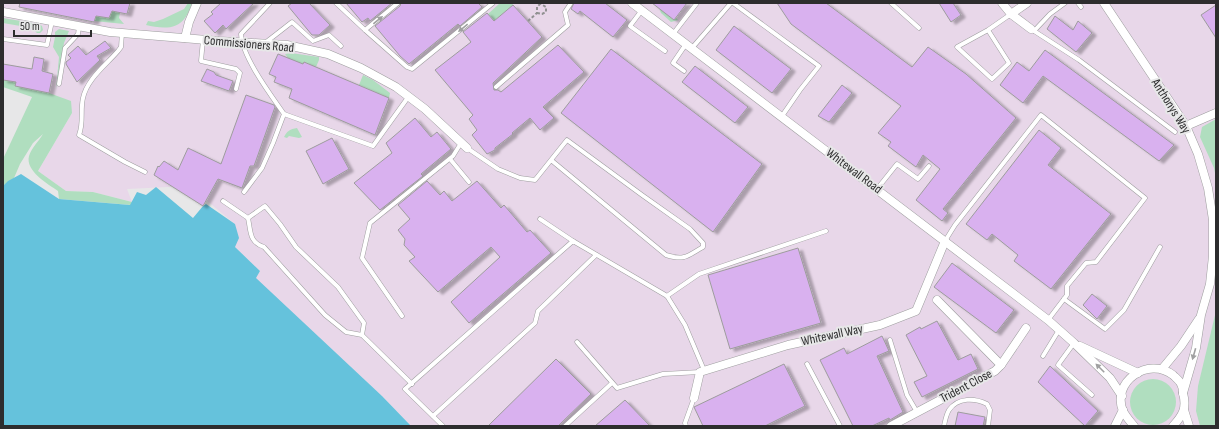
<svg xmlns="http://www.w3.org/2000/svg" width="1219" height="429" font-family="'Sofia Sans Condensed',sans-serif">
	<defs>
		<filter id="shadow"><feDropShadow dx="4.5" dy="2.5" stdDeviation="1" flood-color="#0004"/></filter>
	</defs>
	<rect width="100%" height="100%" fill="#e7e7e8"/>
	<!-- industrial -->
	<path fill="#e8d7e9" d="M3 3H1216V426H411L382 396 255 278 260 271 235 247V224L189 186 127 189 132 202 93 192 66 191 38 171 72 113 49 93 15 86 3 80Z"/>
	<!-- green -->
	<g fill="#b0debf">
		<path d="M188 3H192C190 8 188 14 185 18 176 31 159 28 146 25L148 21 154 22 163 19 184 9Z"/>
		<path d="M500 3H512L513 5 494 21 488 14Z"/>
		<path d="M659 8 674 20 676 18 678 20 671 22 661 13Z"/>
		<path d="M112 11 120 12 119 18 124 24 94 21 96 16 109 18Z"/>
		<path d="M3 18 39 24 42 26 43 30 40 33H37L32 28 3 23Z"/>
		<path d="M59 29 69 31 64 43 56 90 59 57 53 47 55 37V32Z"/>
		<path d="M291 53 319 57V60L316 67 304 62 303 64 289 59 285 54Z"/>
		<path d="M363 75 373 80 390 93 389 98 359 85Z"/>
		<path d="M3 80 16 82V86L49 93 71 101 72 113 38 171 66 191 93 192 132 202 131 205 59 199 58 191C48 184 25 171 29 156 32 147 39 141 43 134L33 143 20 164 14 178 3 186V159L32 97 3 87Z"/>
		<path d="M1216 119V178L1214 168 1200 137 1202 127Z"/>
		<path d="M297 128 302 137 299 138 289 136 287 138 284 137C287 131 290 129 297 128Z"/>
		<path d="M1216 311V426H1200L1196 411 1198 386Z"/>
		<circle cx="1153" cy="402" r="23"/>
	</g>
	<!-- water -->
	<path fill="#65c2dc" d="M21 174 59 199 130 205 137 192 146 195 156 187 193 218 203 206 206 204 235 224 239 238 235 247 260 271 256 278 382 396 411 426H3V186L8 181Z"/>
	<!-- building -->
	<g fill="#d9b1ef" stroke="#9d9c9d" filter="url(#shadow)">
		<path d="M20 3H130L127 14 112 11 109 18 96 16 94 22 19 7Z"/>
		<path d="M221 3H254L226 29 223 25 215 33 204 21 213 14 211 12Z"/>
		<path d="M292 3H309L330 25 319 35H312L288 6Z"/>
		<path d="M346 3H392L370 21 368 18 362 22Z"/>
		<path d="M401 3H478L482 7 460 26 458 24 409 64 400 56 375 26 400 6Z"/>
		<path d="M574 3H605L627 20 613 37 580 11 578 14 571 9Z"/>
		<path d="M652 3H687L674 20Z"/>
		<path d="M777 3H826L912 67 928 47 966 74 1016 118 943 209 948 213 942 221 916 200 940 169 923 155 916 167 888 146 891 142 878 133 901 106 791 24Z"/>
		<path d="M939 3H953L961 15 951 22Z"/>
		<path d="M513 5 542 37 493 83 494 90H498L501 92 558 45 584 72 543 107 554 118 540 130 530 118 512 133 513 134 495 148V150L487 154 472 135 477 130 469 119 473 115 435 70 471 42 463 32 487 13 494 21Z"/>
		<path d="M1216 5V38L1201 15Z"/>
		<path d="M1055 16 1073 30 1078 21 1092 33 1076 52 1047 29Z"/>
		<path d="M734 26 791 69 772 93 716 50Z"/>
		<path d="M105 41 111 48 97 56 100 60 77 82 66 64V62L71 58 68 55 78 46 86 55Z"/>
		<path d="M611 49 762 164 713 232 561 113Z"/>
		<path d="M1045 50 1174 145 1159 161 1043 76 1023 103 1000 85 1017 62 1029 71Z"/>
		<path d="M278 54 303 64 304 62 389 98 375 135 289 98 292 89 274 82 276 77 269 74Z"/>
		<path d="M34 57 44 59 42 71 53 74 49 93 15 86 16 82 3 80V64L32 69Z"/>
		<path d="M695 66 748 107 735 123 682 82Z"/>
		<path d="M207 69 214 72 216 75 233 81 229 91 201 81Z"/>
		<path d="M842 85 852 93 829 122 818 116Z"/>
		<path d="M246 95 274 105 275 107 254 166H250L242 188 218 179 203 206 154 175 158 166 159 167 164 161 178 170 188 148 221 164Z"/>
		<path d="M415 118 431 137 437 132 451 149 421 174 423 176 380 210 354 183 392 153 386 143Z"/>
		<path d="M1039 130 1061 148 1048 165 1111 214 1051 289 1014 261 1018 255 992 234 987 240 966 224Z"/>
		<path d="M332 138 349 169 323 184 306 151Z"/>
		<path d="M427 181 440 195 444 191 452 201 477 181 501 208 504 205 527 232 530 230 551 253 469 323 451 302 500 257 491 247 438 292 409 261 415 257 404 245 405 239 398 230 410 219 398 205Z"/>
		<path d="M798 248 821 323 730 349 708 275Z"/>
		<path d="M952 263 1014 310 996 333 934 287Z"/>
		<path d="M1092 294 1107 306 1097 319 1083 305Z"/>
		<path d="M937 321 958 360 971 354 978 369 922 397 914 382 927 376 906 335 920 327 921 329Z"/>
		<path d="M882 336 889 351 877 356 903 412 890 420 889 418 872 426H853L820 360 844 348 847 354Z"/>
		<path d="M556 359 591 394 558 426H488Z"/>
		<path d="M784 364 805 406 765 426H703L694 407Z"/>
		<path d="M1050 366 1098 411 1085 426 1038 382Z"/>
		<path d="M625 400 650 426H595Z"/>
		<path d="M958 412 985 417 983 426H955Z"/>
	</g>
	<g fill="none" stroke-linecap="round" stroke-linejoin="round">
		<defs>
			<g id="lane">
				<path d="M336 3 365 30"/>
				<path d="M398 3 365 30 407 67 412 69 493 3"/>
				<path d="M733 3 819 66 800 90 782 116"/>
				<path d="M891 3 919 28"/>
				<path d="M1078 3 1081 7"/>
				<path d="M642 10 630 26 665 51"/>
				<path d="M1031 29 1079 60 1175 132"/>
				<path d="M988 30 1009 63 992 79 957 47 988 30 1011 14"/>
				<path d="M1034 31 1050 14 1065 3"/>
				<path d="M122 33 121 47 118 51C106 65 87 79 83 98 80 111 84 122 79 135L125 162 145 172"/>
				<path d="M673 34 697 3"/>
				<path d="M3 39 47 45 52 21"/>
				<path d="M203 40 201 61 236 69 240 73 236 89"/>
				<path d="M265 43 292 22 313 41 329 35 341 46"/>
				<path d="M692 48 731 3"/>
				<path d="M684 71 673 63 686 44"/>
				<path d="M59 84 65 48 78 34 79 27"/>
				<path d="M496 87 568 25 565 12 571 3"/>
				<path d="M284 114 373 146 409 96"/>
				<path d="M467 148 498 169 520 178 535 180 567 140 642 195 690 229 703 243V247C687 256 685 261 666 255L551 160"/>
				<path d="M450 159 469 182"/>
				<path d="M877 189 897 164 918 179 929 166"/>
				<path d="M244 192 262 168 273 143 284 114C271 95 242 57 241 34L270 3"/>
				<path d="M223 201 248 218 265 206 280 224 296 247 338 287 364 323 362 335"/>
				<path d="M248 218C251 232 249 242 264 247L325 315 346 332 362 335 412 384"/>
				<path d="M540 219 573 241"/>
				<path d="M945 241 955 225 1041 115 1145 198 1096 262 1086 263 1067 286V295L1048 320"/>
				<path d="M667 296 699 274 826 231"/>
				<path d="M1064 299 1105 329 1124 310 1160 247"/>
				<path d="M402 316 362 258 370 223 453 156 461 143"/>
				<path d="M890 340 907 395 917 412"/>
				<path d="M577 342 617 388 663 374 700 372"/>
				<path d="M1074 343 1058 365 1092 395"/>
				<path d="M1043 356 1059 330"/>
				<path d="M807 364 840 426"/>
				<path d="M433 416 535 323 538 311 596 255"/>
				<path d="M443 426 405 389 573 241 667 296 685 325 704 370"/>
				<path d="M565 426 612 383"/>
				<path d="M686 426 685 423 694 398"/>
				<path d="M944 426C945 421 946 415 949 410 958 397 975 398 987 404L990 410 988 426"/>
			</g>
			<g id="street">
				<path d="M632 3 1048 320 1074 343 1110 378 1122 396"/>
				<path d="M1002 3 1011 14 1027 3"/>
				<path d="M1104 3 1186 126 1198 154 1208 188 1213 220V256L1210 284 1201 315 1196 348 1183 393"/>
				<path d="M3 12 110 32 219 41 287 45 328 54 361 68 396 87 425 109 467 148"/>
				<path d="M1011 14 1031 29"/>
				<path d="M185 38 189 22 197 3"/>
				<path d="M1186 126 1216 113"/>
				<path d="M1080 346 1138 373"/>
				<path d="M1001 365 1026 328"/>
				<path d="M1162 369 1181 346 1199 319"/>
				<path d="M694 398 700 372 788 345 880 325 916 311 945 241"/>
				<path d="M1184 410 1189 426"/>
				<path d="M891 426 995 371 1001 365 937 300"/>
				<path d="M1115 426 1123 410"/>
				<path d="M1134 426C1130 421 1126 417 1123 411 1111 382 1148 356 1173 375 1176 378 1180 381 1181 384 1183 387 1183 391 1183 393 1187 408 1183 415 1173 426"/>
			</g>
		</defs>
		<!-- lane casing -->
		<use href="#lane" stroke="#9e9e9f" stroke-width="5"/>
		<!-- street casing -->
		<use href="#street" stroke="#9e9e9f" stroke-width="9"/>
		<!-- path -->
		<g stroke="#919192" stroke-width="2" stroke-dasharray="3 2" stroke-linecap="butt">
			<path d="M537 13 542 14 546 12V7L541 4"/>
			<path d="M528 21 537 13V7L541 3"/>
		</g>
		<!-- lane -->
		<use href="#lane" stroke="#fff" stroke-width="4"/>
		<!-- street -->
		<use href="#street" stroke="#fff" stroke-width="8"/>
	</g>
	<!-- one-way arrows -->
	<defs><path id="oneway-solid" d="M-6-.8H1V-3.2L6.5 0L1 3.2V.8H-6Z"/></defs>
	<g fill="#a0a0a1">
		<use href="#oneway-solid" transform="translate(378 20) rotate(-39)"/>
		<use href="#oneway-solid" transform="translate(463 28) rotate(141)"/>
		<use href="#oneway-solid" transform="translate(1194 354) rotate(106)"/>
		<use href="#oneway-solid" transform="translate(1100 368) rotate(-135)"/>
	</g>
	<g text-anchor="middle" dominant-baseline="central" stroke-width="4" stroke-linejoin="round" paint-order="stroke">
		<!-- street labels -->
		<g font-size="13" fill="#2d2d2e" stroke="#e7e7e8">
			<text transform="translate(249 44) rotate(5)">Commissioners Road</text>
			<text transform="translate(1171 106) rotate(58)">Anthonys Way</text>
			<text transform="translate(854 171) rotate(37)">Whitewall Road</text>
			<text transform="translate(832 335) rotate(-12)">Whitewall Way</text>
			<text transform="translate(966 386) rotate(-28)">Trident Close</text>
		</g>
	</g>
	<!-- border -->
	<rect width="1219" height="429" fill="none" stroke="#2d2d2e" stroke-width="8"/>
	<!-- scale -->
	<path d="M14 30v6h77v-6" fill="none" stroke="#2d2d2e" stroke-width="2"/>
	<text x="20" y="30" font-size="12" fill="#2d2d2e" stroke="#e7e7e8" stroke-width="3" paint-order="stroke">50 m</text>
</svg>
